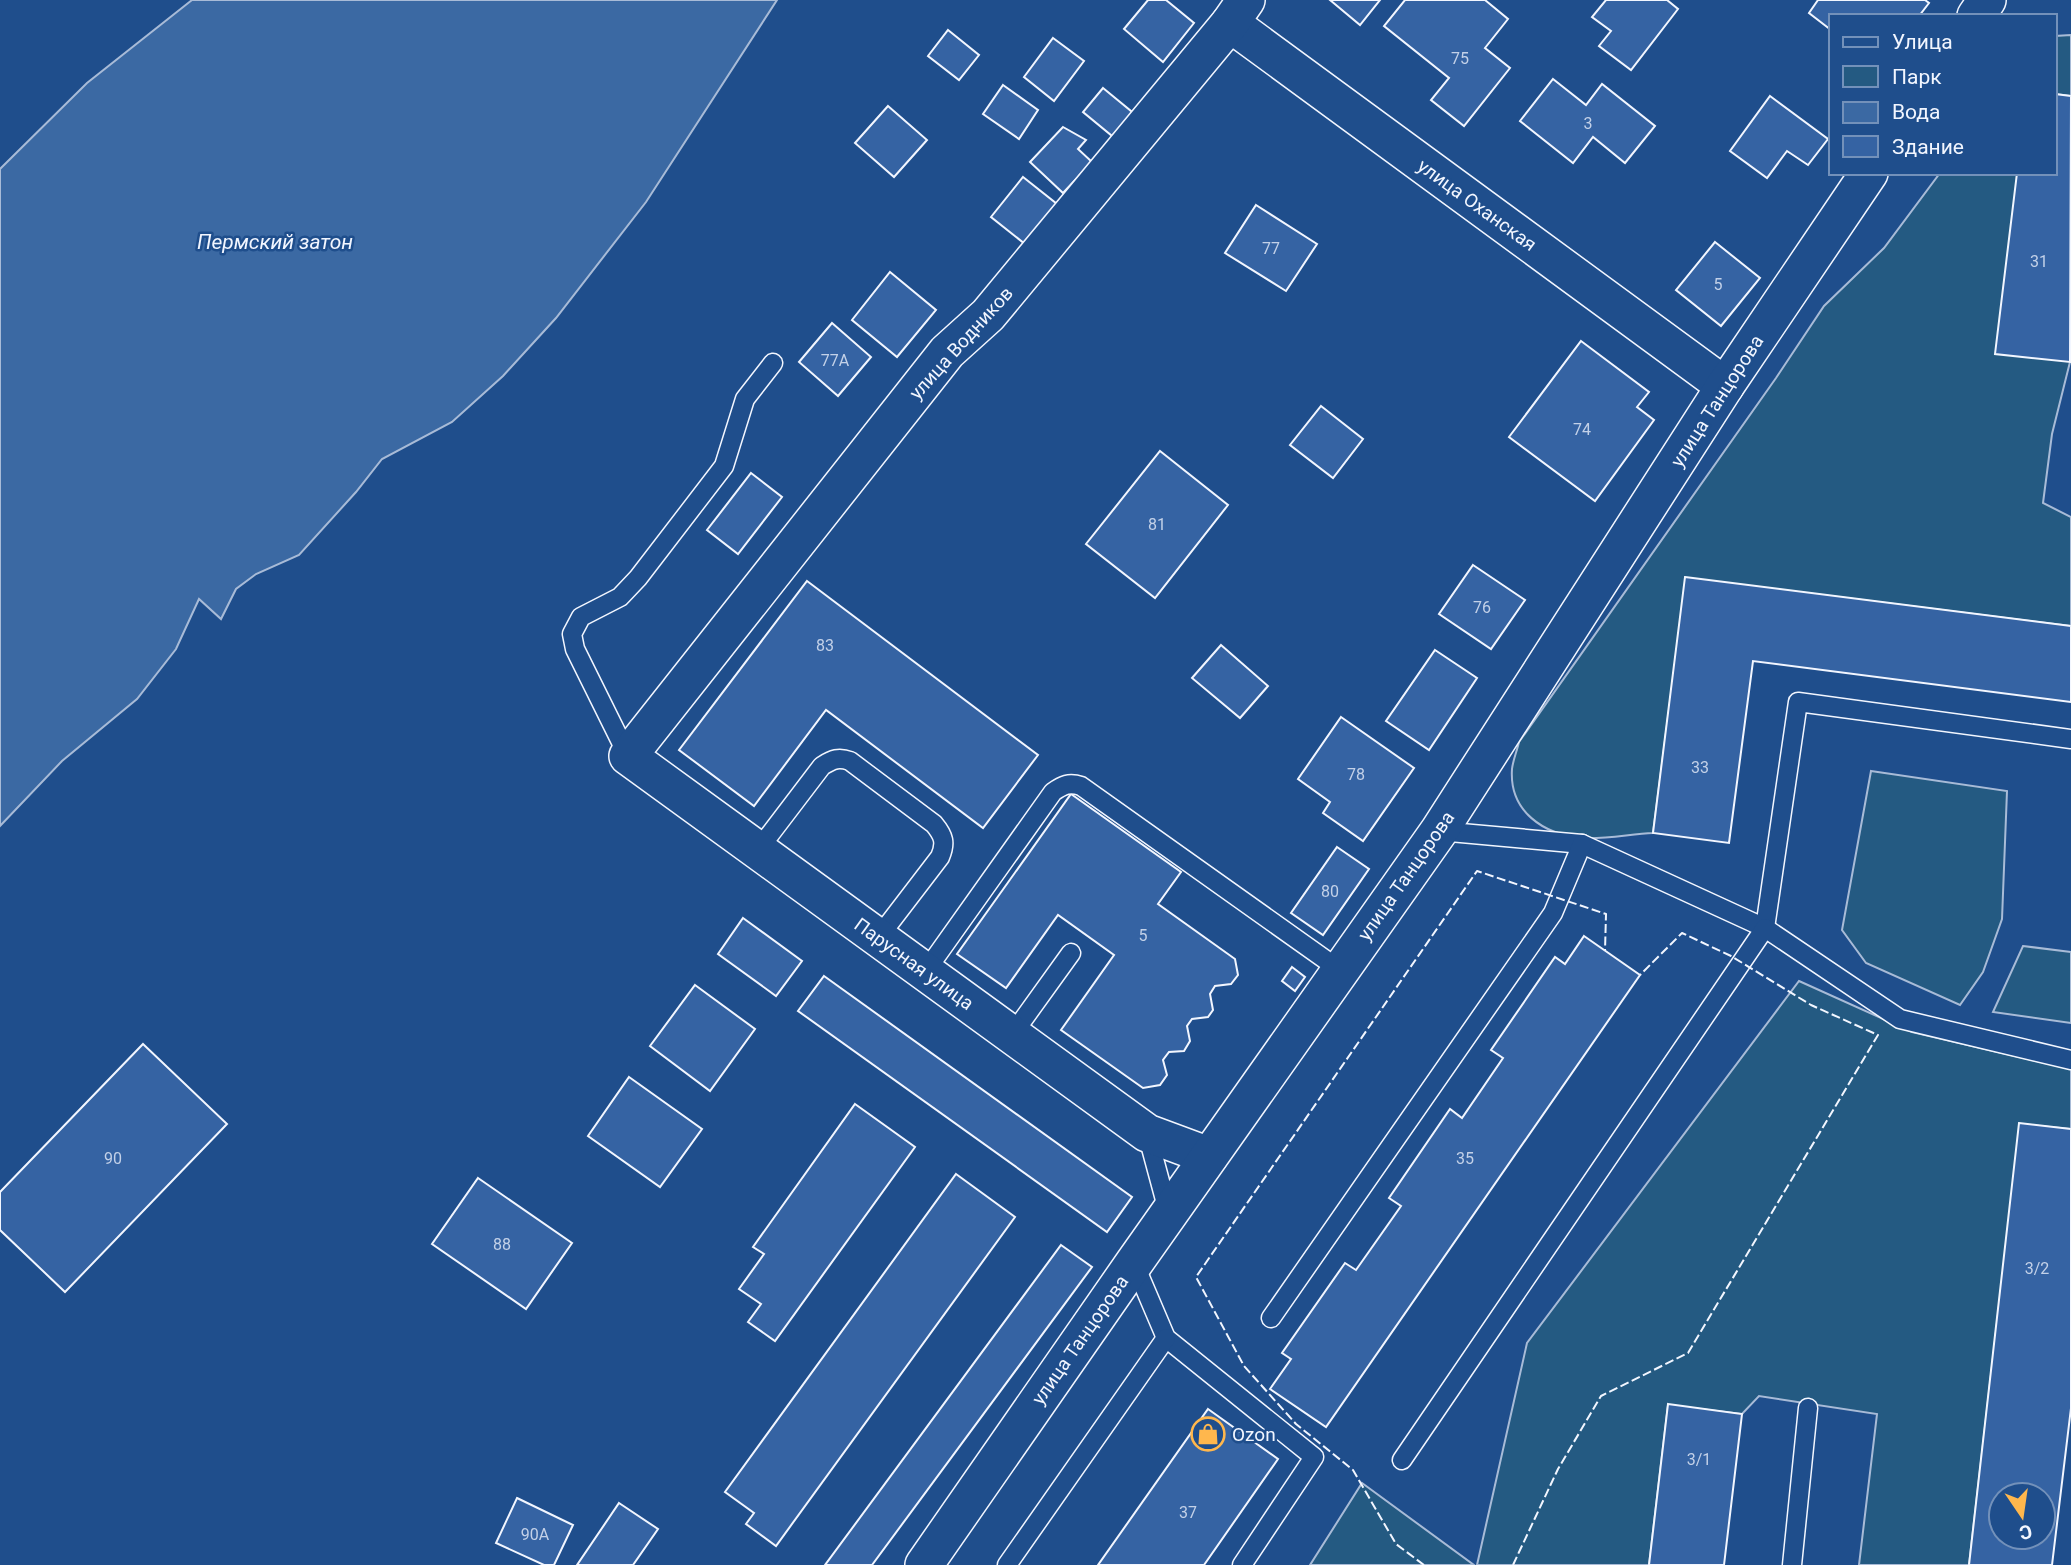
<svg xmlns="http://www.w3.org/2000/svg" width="2071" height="1565" font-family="Roboto,sans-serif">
	<rect width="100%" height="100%" fill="#1f4e8c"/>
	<!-- green -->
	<g fill="#245a82" stroke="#a8bbd7" stroke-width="2">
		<path d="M2071 35V96L2055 94V36Z"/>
		<path d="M1940 173H2017L2070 362 2052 434 2043 503 2071 517V626L1686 578 1653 833C1630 834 1604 840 1581 838 1544 834 1509 812 1512 769 1513 760 1517 751 1519 742L1776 378 1824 306 1884 248Z"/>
		<path d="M1871 771 2007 791 2002 919 1983 972 1960 1005 1866 963 1842 930Z"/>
		<path d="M2023 946 2071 952V1023L1993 1012Z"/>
		<path d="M1799 981 1912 1032 2071 1069V1129L2020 1124 1969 1565H1859L1877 1414 1759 1396 1742 1414 1668 1405 1649 1565H1477L1527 1343Z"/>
		<path d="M1362 1483 1474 1565H1310Z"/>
	</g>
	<!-- water -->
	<path fill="#3b69a3" stroke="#a8bbd7" stroke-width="2" d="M192 0H777L646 202 556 318 503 376 452 422 382 459 356 492 299 555 256 574 236 589 221 619 199 599 176 649 137 699 62 761 0 826V169L87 83Z"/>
	<!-- building -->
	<g fill="#3563a3" stroke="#f2f6ff" stroke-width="2" fill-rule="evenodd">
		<path d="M1148 0H1166L1194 23 1163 62 1124 29Z"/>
		<path d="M1330 0H1380L1360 25Z"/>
		<path d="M1405 0H1485L1508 19 1485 48 1510 68 1464 126 1431 100 1449 78 1384 26Z"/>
		<path d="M1606 0H1667L1678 9 1631 70 1599 46 1611 31 1592 17Z"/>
		<path d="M1818 0H1925L1929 3 1919 16H1831V30L1809 13Z"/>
		<path d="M948 30 979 55 959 80 928 56Z"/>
		<path d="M1053 38 1084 61 1054 101 1024 77Z"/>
		<path d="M1553 79 1586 105 1602 84 1655 126 1625 163 1593 137 1573 163 1520 121Z"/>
		<path d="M1003 85 1038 110 1019 139 983 114Z"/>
		<path d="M1103 88 1137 116 1117 140 1083 112Z"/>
		<path d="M2055 94 2071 96 2070 362 1995 354 2017 173H2055Z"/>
		<path d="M1770 96 1828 139 1808 165 1787 151 1767 178 1730 151Z"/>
		<path d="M888 106 927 140 894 177 855 143Z"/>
		<path d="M1063 127 1086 140 1078 149 1092 162 1063 193 1030 162Z"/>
		<path d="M1023 177 1057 204 1025 244 991 217Z"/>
		<path d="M1256 205 1317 244 1286 291 1225 253Z"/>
		<path d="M1715 242 1760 278 1721 326 1676 290Z"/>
		<path d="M890 272 936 310 897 357 852 320Z"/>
		<path d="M832 323 871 357 838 396 799 362Z"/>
		<path d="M1581 341 1649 392 1637 407 1654 420 1595 501 1509 437Z"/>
		<path d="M1321 406 1363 439 1333 478 1290 445Z"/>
		<path d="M1160 451 1228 505 1155 598 1086 544Z"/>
		<path d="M751 473 782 497 738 554 707 530Z"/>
		<path d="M1473 565 1525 600 1491 649 1439 614Z"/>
		<path d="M1685 577 2071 626V702L1753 661 1729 843 1653 833Z"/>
		<path d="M807 581 1038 755 983 828 826 710 754 806 679 750Z"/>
		<path d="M1221 645 1268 686 1240 718 1192 678Z"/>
		<path d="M1435 650 1477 678 1429 750 1386 721Z"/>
		<path d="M1341 717 1414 768 1363 841 1323 813 1330 802 1298 779Z"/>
		<path d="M1071 794 1181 872 1158 904 1235 959 1238 975 1231 984 1215 986 1210 994 1213 1010 1208 1017 1192 1019 1187 1026 1190 1041 1184 1051 1169 1052 1163 1060 1167 1075 1160 1085 1143 1088 1061 1030 1114 955 1058 915 1006 988 957 954Z"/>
		<path d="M1337 847 1369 869 1323 935 1291 913Z"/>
		<path d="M743 918 802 961 776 996 718 954Z"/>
		<path d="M1584 936 1640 975 1326 1427 1270 1389 1291 1359 1282 1353 1345 1263 1356 1270 1401 1206 1389 1198 1450 1109 1462 1118 1503 1058 1491 1050 1555 957 1565 964Z"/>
		<path d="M1292 967 1305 977 1295 991 1282 981Z"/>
		<path d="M824 976 1132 1197 1107 1232 798 1011Z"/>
		<path d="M695 985 755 1029 710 1091 650 1046Z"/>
		<path d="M143 1044 227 1124 65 1292 0 1230V1192Z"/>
		<path d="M629 1077 702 1129 660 1187 588 1136Z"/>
		<path d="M855 1104 915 1147 775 1341 748 1322 761 1304 739 1289 764 1254 753 1247Z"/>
		<path d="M2019 1123 2071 1129V1408L2052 1565H1969ZM2001 1495H2043V1537H2001Z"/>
		<path d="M956 1174 1015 1217 776 1546 746 1524 754 1513 725 1492Z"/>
		<path d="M478 1178 572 1243 526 1309 432 1244Z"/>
		<path d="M1061 1245 1092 1267 872 1565H825Z"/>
		<path d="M1668 1404 1742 1414 1724 1565H1649Z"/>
		<path d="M1208 1409 1278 1459 1204 1565H1098Z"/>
		<path d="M517 1498 573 1525 554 1565H544L496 1543Z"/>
		<path d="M619 1503 658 1529 633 1565H577Z"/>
	</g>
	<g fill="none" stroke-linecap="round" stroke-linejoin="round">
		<defs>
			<g id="service">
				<path d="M628 756 575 649 572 634 581 617 620 597 638 578 724 466 745 399 773 363"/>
				<path d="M1439 831 1582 844 1765 928 1798 702 2071 739"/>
				<path d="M758 850 822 766C833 759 839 757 850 761L934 824C944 836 946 843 940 857L878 938"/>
				<path d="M925 972 1053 792C1063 785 1069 782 1081 786L1340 970"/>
				<path d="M1012 1035 1071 953"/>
				<path d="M1147 1133 1168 1211"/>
				<path d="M1134 1263 1166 1338 1314 1457 1242 1565"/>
				<path d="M1271 1318 1553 913 1582 844"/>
				<path d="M1402 1460 1765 928 1900 1019 2071 1060"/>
				<path d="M1007 1565 1166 1338"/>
				<path d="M1792 1565 1808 1408"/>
			</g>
			<g id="minor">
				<path d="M1976 16 1987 0"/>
				<path d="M1230 23 1725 386"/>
				<path d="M1209 1156 1147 1133 628 756 947 352 988 315 1230 23 1246 0"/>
				<path d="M924 1565 1134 1263 1439 831 1725 386 1869 173"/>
			</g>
		</defs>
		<!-- service casing -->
		<use href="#service" stroke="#f2f6ff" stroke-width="21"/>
		<!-- minor casing -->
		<use href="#minor" stroke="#f2f6ff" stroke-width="40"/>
		<!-- service -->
		<use href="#service" stroke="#1f4e8c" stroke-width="18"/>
		<!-- minor -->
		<use href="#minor" stroke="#1f4e8c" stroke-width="37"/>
		<!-- fence -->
		<g stroke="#f2f6ff" stroke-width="2" stroke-dasharray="9 3.5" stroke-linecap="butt">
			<path d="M1424 1565 1396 1544 1353 1470 1296 1424 1244 1366 1196 1277 1477 871 1606 914 1605 951"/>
			<path d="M1513 1565 1558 1469 1601 1396 1688 1353 1878 1035 1811 1005 1731 956 1682 933 1640 975"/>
		</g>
	</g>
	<!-- icons -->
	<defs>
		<symbol id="shop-ring" viewBox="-11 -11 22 22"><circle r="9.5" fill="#1f4e8c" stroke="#ffb74d" stroke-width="1.5"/><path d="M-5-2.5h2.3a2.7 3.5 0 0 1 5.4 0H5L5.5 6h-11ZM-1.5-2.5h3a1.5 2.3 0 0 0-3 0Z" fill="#ffb74d"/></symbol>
	</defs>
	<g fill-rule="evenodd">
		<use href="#shop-ring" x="1189" y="1415" width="38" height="38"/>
	</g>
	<g text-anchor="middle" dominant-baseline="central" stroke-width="5" stroke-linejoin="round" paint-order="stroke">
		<!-- number labels -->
		<g font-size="16" fill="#c3d1e8">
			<text x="1460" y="58">75</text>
			<text x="1588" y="123">3</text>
			<text x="1271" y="248">77</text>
			<text x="2039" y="261">31</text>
			<text x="1718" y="284">5</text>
			<text x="835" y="360">77А</text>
			<text x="1582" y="429">74</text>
			<text x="1157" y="524">81</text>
			<text x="1482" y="607">76</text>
			<text x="825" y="645">83</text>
			<text x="1700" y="767">33</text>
			<text x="1356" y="774">78</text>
			<text x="1330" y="891">80</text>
			<text x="1143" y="935">5</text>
			<text x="113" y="1158">90</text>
			<text x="1465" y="1158">35</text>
			<text x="502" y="1244">88</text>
			<text x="2037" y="1268">3/2</text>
			<text x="1699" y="1459">3/1</text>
			<text x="1188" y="1512">37</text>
			<text x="535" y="1534">90А</text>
		</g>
		<!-- street labels -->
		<g font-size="19" fill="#f2f6ff" stroke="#1f4e8c">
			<text transform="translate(1477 205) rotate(36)">улица Оханская</text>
			<text transform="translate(961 343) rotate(-48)">улица Водников</text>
			<text transform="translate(1717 401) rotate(-57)">улица Танцорова</text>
			<text transform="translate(1406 876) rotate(-55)">улица Танцорова</text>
			<text transform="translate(914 964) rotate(36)">Парусная улица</text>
			<text transform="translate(1080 1340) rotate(-55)">улица Танцорова</text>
		</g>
		<!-- poi labels -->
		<g font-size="19" fill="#f2f6ff" stroke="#1f4e8c" text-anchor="start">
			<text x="1232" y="1434">Ozon</text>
		</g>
		<!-- water labels -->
		<g font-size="21" font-style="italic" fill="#f2f6ff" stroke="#1f4e8c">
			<text x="275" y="242">Пермский затон</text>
		</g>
	</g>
	<!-- legend -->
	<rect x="1829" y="14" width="228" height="161" fill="#1f4e8c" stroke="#7391ba" stroke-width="2"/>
	<rect x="1843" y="37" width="35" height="10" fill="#1f4e8c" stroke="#7391ba" stroke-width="2"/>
	<text x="1892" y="49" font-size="21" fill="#f2f6ff">Улица</text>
	<rect x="1843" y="66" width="35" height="21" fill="#245a82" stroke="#7391ba" stroke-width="2"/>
	<text x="1892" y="84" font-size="21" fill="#f2f6ff">Парк</text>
	<rect x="1843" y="102" width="35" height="21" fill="#3b69a3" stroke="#7391ba" stroke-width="2"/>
	<text x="1892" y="119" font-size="21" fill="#f2f6ff">Вода</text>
	<rect x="1843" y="136" width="35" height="21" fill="#3563a3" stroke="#7391ba" stroke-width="2"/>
	<text x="1892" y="154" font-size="21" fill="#f2f6ff">Здание</text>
	<!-- north arrow -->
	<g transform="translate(2022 1516) rotate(167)"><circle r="33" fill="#1f4e8c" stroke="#7391ba" stroke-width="2"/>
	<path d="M0-5L12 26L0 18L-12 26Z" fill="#ffb74d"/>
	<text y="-10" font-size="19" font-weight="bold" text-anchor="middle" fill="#f2f6ff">С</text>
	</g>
</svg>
